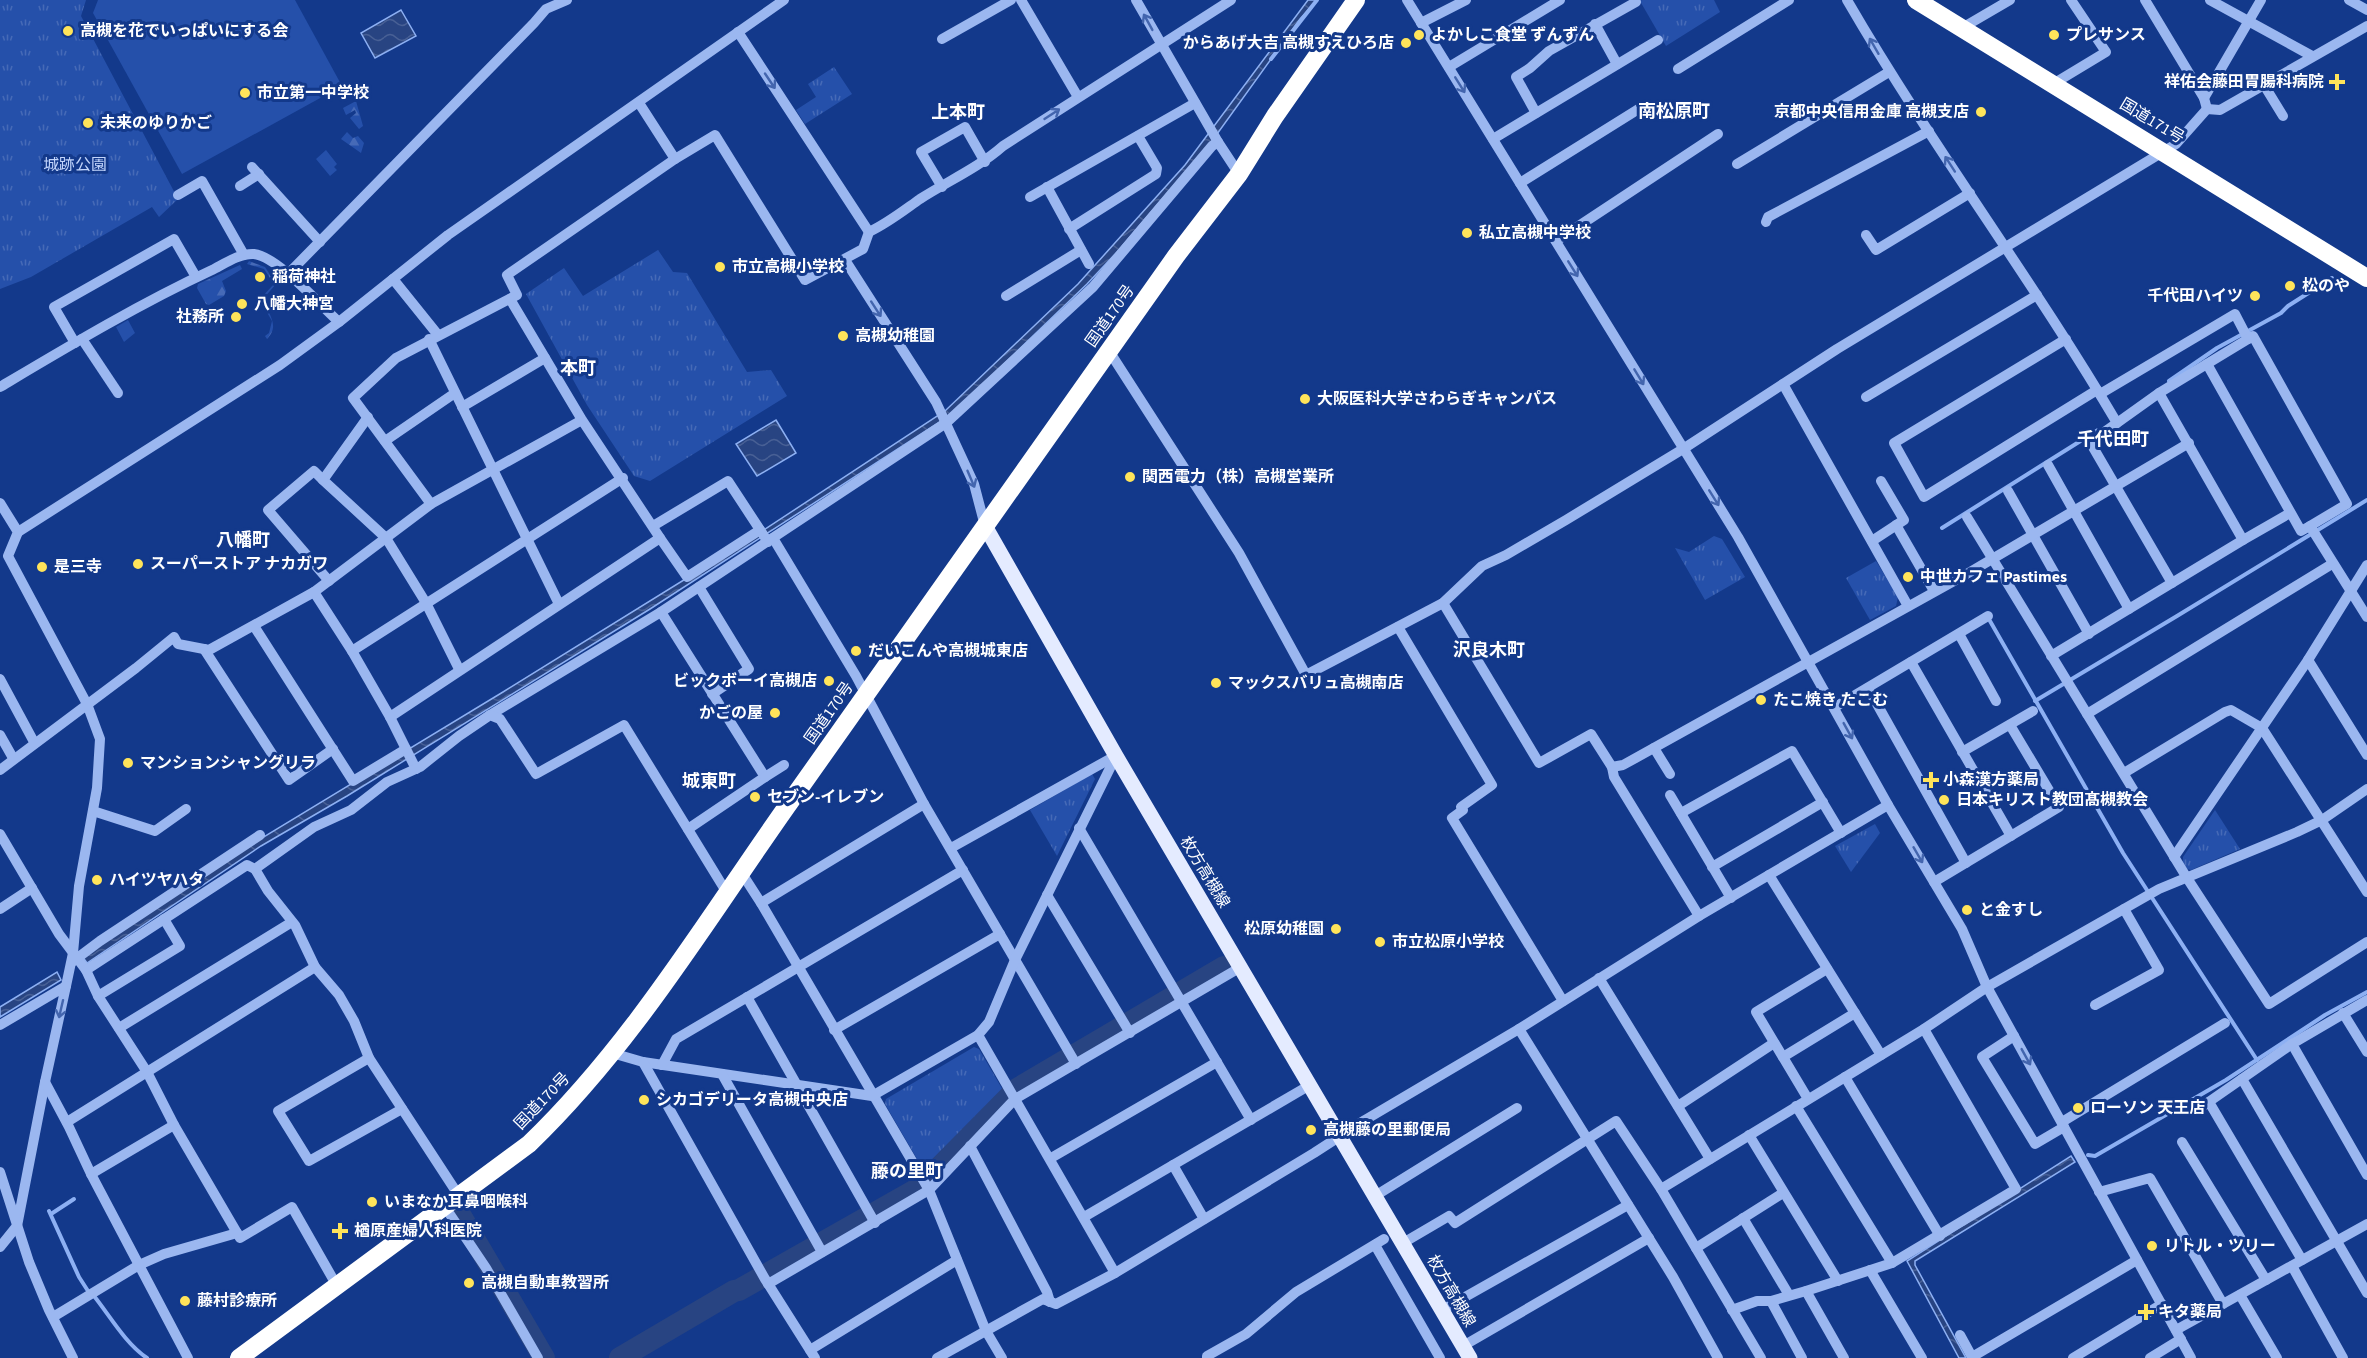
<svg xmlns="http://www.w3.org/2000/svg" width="2367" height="1358" font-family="'Source Sans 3','Noto Sans JP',sans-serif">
	<defs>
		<pattern id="forest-firs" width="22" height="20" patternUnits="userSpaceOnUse" patternTransform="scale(1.5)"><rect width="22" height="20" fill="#2550aa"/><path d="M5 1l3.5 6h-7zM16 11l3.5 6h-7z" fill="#466ab7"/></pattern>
		<pattern id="park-tufts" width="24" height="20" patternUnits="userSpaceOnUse" patternTransform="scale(1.5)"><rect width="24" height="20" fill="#2550aa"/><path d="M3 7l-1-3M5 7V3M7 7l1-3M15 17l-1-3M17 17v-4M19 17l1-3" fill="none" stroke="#466ab7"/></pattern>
		<pattern id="water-waves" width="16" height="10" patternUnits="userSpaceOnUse" patternTransform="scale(1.5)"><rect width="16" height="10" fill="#284482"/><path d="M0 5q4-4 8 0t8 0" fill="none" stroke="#486095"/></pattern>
	</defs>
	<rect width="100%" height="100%" fill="#13398b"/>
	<!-- forest -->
	<g fill="url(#forest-firs)">
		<path d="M356 101 363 126 359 129 350 118 356 113 355 110 346 115 343 108Z"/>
		<path d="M347 132 353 138 358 136 364 143 361 153 341 139Z"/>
		<path d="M249 261 265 267 276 284 263 299C267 313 281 325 267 339L265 336 269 333 272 321 261 302V298L274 284 264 269 247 264Z"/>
		<path d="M240 265 242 269 222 281 226 291 224 296 209 305 206 304 197 288 198 284Z"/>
	</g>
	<!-- park -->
	<g fill="url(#park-tufts)">
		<path d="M0 0H86L81 16 178 199 159 217 152 207 31 277 0 289Z"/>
		<path d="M1642 0H1714L1720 12 1666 46 1640 1Z"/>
		<path d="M834 67 852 94 805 124 796 110 816 97 808 84Z"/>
		<path d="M658 250 673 272 687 273 747 372 771 370 787 396 650 481 634 476 587 405 526 294 564 268 583 296Z"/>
		<path d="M1714 536 1722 539 1745 577 1705 600 1675 548 1689 552Z"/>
		<path d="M1876 561 1898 597 1896 606 1870 620 1846 578Z"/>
		<path d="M1092 774 1095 779 1057 856 1030 810Z"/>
		<path d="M2215 810 2240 849 2191 870 2187 869 2183 862V857Z"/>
		<path d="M1875 824 1880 833 1851 872 1835 846Z"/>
		<path d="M974 1047 979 1049 1004 1092 927 1176 885 1104 886 1099Z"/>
	</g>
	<!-- garden -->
	<g fill="#2550aa">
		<path d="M98 0H295L342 86 182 174 93 13Z"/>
		<path d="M326 150 337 164 334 167 337 170 330 176 316 159Z"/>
		<path d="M128 320 135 333 124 342 116 327Z"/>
	</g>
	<!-- water -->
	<g fill="url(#water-waves)" stroke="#8db0f3" stroke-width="1.5">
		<path d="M1308 0H1317L1300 19 1212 141 1117 252 1087 284 952 414 650 609 347 796 261 846 87 963 82 956 252 844 503 692 750 539 945 411 1078 284 1185 165Z"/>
		<path d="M401 10 416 36 375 58 361 33Z"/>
		<path d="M776 420 796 453 757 476 736 444Z"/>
		<path d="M57 972 61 980 0 1017V1007Z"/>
		<path d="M2071 1156 2075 1162 1915 1261V1265L1966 1358H1959L1907 1261Z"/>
	</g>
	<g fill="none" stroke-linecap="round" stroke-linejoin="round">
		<!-- stream -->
		<g stroke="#8db0f3" stroke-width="4">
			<path d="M1271 59 1317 0"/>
			<path d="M2169 381 2217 348 2281 313 2288 306 2332 278"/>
			<path d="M1942 528 2098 430"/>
			<path d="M1990 621 2123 853 2257 1060"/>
			<path d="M2035 701 2177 616 2367 500"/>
			<path d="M2088 1155 2095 1156 2226 1080 2325 1015 2367 992"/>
			<path d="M49 1211 79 1277 88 1291"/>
			<path d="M51 1214 74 1199"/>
			<path d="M94 1296C110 1316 125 1343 147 1358"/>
		</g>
		<!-- river -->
		<g stroke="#284482" stroke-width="22">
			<path d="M462 1218 544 1358"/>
			<path d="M620 1358 734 1291 739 1290 919 1188 1017 1089 1224 967"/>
		</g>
		<!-- minor -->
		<g stroke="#9bb7f0" stroke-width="10">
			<path d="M1021 0 1078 97"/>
			<path d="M1136 0 1218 142 1239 174"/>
			<path d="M1407 0 1738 537 1888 805 1962 929 1987 987 2191 1358"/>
			<path d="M1847 0C1931 145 2032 279 2117 423L2090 442 2172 583"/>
			<path d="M2145 0 2204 98 2207 109"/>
			<path d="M2210 0 2312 56"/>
			<path d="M2349 0 2367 10"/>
			<path d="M1421 23 1466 0"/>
			<path d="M1595 24 1617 64"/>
			<path d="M1962 28 2010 0"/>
			<path d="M738 32 869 232"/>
			<path d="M942 39 1011 0"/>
			<path d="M1449 67 1560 0"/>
			<path d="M1678 69 1789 0"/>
			<path d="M2053 84 2106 52 2071 0"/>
			<path d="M2264 85 2283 116"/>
			<path d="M2204 98 2261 0"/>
			<path d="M639 103 675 159"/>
			<path d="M2207 109 2220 110 2367 26"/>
			<path d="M1536 113 1516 77 1530 68 1549 51 1636 2"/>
			<path d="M1493 139 1658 40"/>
			<path d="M1737 164 1889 72"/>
			<path d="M252 167 320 242"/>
			<path d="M1520 183 1645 105"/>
			<path d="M240 186 259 174"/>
			<path d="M942 187 921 152 965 127 985 162"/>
			<path d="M1047 187 1089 264"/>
			<path d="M178 195 202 181 244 255"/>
			<path d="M1030 197 1195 103"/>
			<path d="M1766 222 1768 217 1929 131"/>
			<path d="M1069 229 1156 174 1157 168 1138 136"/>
			<path d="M1866 235 1876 250 1970 193"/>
			<path d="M1556 241 1718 134"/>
			<path d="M845 260 936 402 974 484 985 526"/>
			<path d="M287 275 534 23 546 9 567 0"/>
			<path d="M393 279 438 335"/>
			<path d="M1006 296 1081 250"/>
			<path d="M510 299 582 420 660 538 390 717 352 651 314 592 431 504 582 420"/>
			<path d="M82 339 118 393"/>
			<path d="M429 339 559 604"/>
			<path d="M2066 339 1894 443 1924 497 2097 390"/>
			<path d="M75 343 54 307 174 239 196 277"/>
			<path d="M1109 351 1239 553 1306 675 1443 603 1482 566 1506 555 1566 520 1683 449 1837 349 2176 144 2207 109"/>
			<path d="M2207 364 2301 531 2310 526"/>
			<path d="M1783 384 1908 606"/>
			<path d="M0 387C69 346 139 304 212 270 224 264 240 253 254 254 278 257 320 305 339 322"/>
			<path d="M2159 393 2243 540 2290 513"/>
			<path d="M2100 394 2235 314 2248 339"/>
			<path d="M1866 397 2037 295"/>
			<path d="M462 407 545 358"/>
			<path d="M368 417 323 480 386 538 426 603 459 669"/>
			<path d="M2117 423 2159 393 2253 336 2347 504 2310 526 2367 617"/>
			<path d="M385 441 455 393"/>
			<path d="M2048 465 2129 609"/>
			<path d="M323 480 314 471 268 510 329 581"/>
			<path d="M2008 491 2089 634"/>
			<path d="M0 503 18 532 8 556 87 704 100 739 97 788 79 886 73 953 66 986"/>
			<path d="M431 504 353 398 396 358 517 295 507 275 675 159 715 135 805 280 863 249 869 232C888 223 903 211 920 199 948 181 978 168 1003 146L1231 0"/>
			<path d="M1967 517 2187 878 2269 1004 2367 942"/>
			<path d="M1896 525 1934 591"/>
			<path d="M653 526 728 481 768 542"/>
			<path d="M18 532 280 365 339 322 448 235 784 0"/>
			<path d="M660 538 687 577 760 530"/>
			<path d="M773 538 856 676 924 804"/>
			<path d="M1872 541 1904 520 1881 481"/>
			<path d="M699 587 749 669 712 694"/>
			<path d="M1443 603 1539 763 1591 734 1612 767 1614 777 1699 916"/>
			<path d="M661 612 765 777 688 829"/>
			<path d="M254 626 353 781 406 749"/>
			<path d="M1398 627 1492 785 1461 807 1463 810 1452 818 1563 1001"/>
			<path d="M1959 634 1996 701"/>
			<path d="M204 649 289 780 333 749"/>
			<path d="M352 651 623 478"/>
			<path d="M2051 656 2243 540"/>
			<path d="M2308 660 2367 755"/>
			<path d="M1911 662 2011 836"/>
			<path d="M0 679 34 742"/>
			<path d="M1868 688 1966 863"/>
			<path d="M1835 707 1988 616"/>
			<path d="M2087 714 2332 564"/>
			<path d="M490 715 661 612 946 423 1093 287 1212 146 1218 142"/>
			<path d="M390 717 416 769"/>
			<path d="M0 735 13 758"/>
			<path d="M1654 748 1670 774"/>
			<path d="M1962 752 2033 711"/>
			<path d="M1612 767 1623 765 1965 575 2189 443"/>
			<path d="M0 770 136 668 174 637 178 644 209 650 314 592"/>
			<path d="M2124 773 2225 712 2231 710 2262 728 2367 892"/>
			<path d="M765 777 784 765"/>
			<path d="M1670 795 1731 898"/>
			<path d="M93 811 155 831 186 809"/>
			<path d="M1681 813 1792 751 1841 833"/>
			<path d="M1079 828 1251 1120"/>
			<path d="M0 834 59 934 86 970 98 996 147 1072 174 1125 240 1238 292 1207 337 1286"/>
			<path d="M951 848 1115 756"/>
			<path d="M2174 857 2308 660 2367 565"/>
			<path d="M1712 867 1823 802"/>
			<path d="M255 869 314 827 351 810 387 782 420 767 459 736 490 715 500 719 536 774 624 725 727 893"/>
			<path d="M741 872 761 903 929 1190 986 1331 1002 1358"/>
			<path d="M1769 875 1881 1055"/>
			<path d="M1934 882 2059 807 2010 725"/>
			<path d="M1047 895 1130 1033"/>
			<path d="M761 903 924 804 1076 1064"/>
			<path d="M0 909 32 888"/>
			<path d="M72 962 100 941 260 835"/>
			<path d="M86 970 247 865 255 869 268 891 295 925 315 967 339 995 354 1021 369 1058 459 1196"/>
			<path d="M1599 978 1710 1159"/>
			<path d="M98 996 180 946 164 919"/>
			<path d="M747 997 875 1223"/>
			<path d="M2367 1000 2292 1044 2367 1175"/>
			<path d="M2095 1005 2159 970 2124 909"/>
			<path d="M2343 1013 2367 1052"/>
			<path d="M0 1025 66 986 45 1082 17 1226 0 1247"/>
			<path d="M119 1028 292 922"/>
			<path d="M1519 1029 1673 1277 1718 1358"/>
			<path d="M834 1030 1000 934"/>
			<path d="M978 1035 1115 1273"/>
			<path d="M2014 1036 1982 1057 2035 1144 2064 1127"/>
			<path d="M612 1053 643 1062 872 1096 978 1035 989 1022 1015 960 1116 756"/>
			<path d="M1783 1057 1855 1013"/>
			<path d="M369 1058 278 1111 309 1161 402 1109"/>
			<path d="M643 1062 765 1279 815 1358"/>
			<path d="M662 1065 676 1039 963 870"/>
			<path d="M722 1074 822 1252"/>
			<path d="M1845 1077 1940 1236"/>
			<path d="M2242 1079 2367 1293"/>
			<path d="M45 1082 69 1127 91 1174 188 1358"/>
			<path d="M1808 1099 1756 1012 1827 969"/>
			<path d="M2209 1102 2302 1260"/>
			<path d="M1678 1106 1774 1043"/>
			<path d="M1796 1106 1892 1263"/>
			<path d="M2200 1108 2292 1044"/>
			<path d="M67 1122 315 967"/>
			<path d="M2062 1122 2225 1023"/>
			<path d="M1749 1135 1838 1281"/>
			<path d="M2182 1142 2266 1280"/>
			<path d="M970 1146 1047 1292 1050 1302"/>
			<path d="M1051 1158 1217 1062"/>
			<path d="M1173 1165 1204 1219"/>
			<path d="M0 1172 29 1262 49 1310 73 1358"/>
			<path d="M91 1174 174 1125"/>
			<path d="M1661 1189 1924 1029 1987 987 2159 889 2297 832 2322 820 2367 789"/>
			<path d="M2099 1192 2150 1178 2223 1304"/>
			<path d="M1375 1196 1517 1108"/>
			<path d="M445 1207 486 1268 538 1358"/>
			<path d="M1084 1217 1310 1085"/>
			<path d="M1743 1218 1789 1295"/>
			<path d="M1403 1243 1449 1216 1455 1223 1616 1121 1661 1189 1761 1358"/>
			<path d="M1375 1245 1440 1358"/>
			<path d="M1696 1248 1783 1193"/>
			<path d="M2292 1266 2343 1358"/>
			<path d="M1870 1270 1922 1358"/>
			<path d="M768 1284 929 1190 1015 1099 1241 967"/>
			<path d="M1806 1291 1844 1358"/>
			<path d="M2240 1295 2277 1358"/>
			<path d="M1771 1301 1802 1358"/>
			<path d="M1442 1310 1628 1205"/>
			<path d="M1732 1310 1757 1301H1771L1806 1291 1892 1263 2016 1189 1924 1029"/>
			<path d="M53 1317 139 1265 164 1254 237 1233"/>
			<path d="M2176 1330 2367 1224"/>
			<path d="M1960 1335 1972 1357 2137 1260"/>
			<path d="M1463 1346 1649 1238"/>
			<path d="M810 1350 957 1260"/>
			<path d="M937 1358 1043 1299 1056 1304 1115 1273 1314 1153 1365 1120 1519 1029 1699 916 1888 805"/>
			<path d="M1207 1358V1356L1246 1334 1296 1292 1384 1239"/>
			<path d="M2073 1358 2162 1304"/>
			<path d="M2150 1358 2181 1339"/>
		</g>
		<!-- major -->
		<path stroke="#e4ebff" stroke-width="15" d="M985 526 1116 756 1470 1358"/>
		<!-- highway -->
		<g stroke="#fff" stroke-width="18">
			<path d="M1916 0 2367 278"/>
			<path d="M239 1358 529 1144C633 1044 707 919 790 802 918 620 1047 438 1176 256L1239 174 1275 116 1356 0"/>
		</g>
	</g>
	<!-- one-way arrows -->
	<defs><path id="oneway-shaft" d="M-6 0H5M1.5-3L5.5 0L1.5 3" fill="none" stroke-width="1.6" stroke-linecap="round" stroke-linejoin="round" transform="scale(1.5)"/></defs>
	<g stroke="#4365ae">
		<use href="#oneway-shaft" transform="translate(1148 22) rotate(-119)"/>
		<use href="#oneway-shaft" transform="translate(1874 46) rotate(-120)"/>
		<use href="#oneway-shaft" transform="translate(770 81) rotate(56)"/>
		<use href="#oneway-shaft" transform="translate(1460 85) rotate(58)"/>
		<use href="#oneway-shaft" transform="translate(1052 114) rotate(-33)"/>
		<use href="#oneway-shaft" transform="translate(1950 164) rotate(-123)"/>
		<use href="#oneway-shaft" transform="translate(1573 269) rotate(58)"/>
		<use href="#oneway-shaft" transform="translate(876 309) rotate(57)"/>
		<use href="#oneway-shaft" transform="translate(1639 377) rotate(59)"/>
		<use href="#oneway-shaft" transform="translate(971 479) rotate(67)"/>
		<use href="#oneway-shaft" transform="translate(1714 498) rotate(58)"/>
		<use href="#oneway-shaft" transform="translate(1848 731) rotate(61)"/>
		<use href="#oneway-shaft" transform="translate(1918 855) rotate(60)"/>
		<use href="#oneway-shaft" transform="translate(61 1009) rotate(103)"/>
		<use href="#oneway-shaft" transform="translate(2026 1057) rotate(61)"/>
	</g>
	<!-- markers -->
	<g fill="#ffe45a" stroke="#13398b" stroke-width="2">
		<circle cx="68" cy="31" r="6"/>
		<circle cx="1419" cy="35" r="6"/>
		<circle cx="2054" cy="35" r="6"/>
		<circle cx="1406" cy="43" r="6"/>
		<path d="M2334 73h6v6h6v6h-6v6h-6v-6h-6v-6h6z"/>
		<circle cx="245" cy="93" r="6"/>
		<circle cx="1981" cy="112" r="6"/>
		<circle cx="88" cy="123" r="6"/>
		<circle cx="1467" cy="233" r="6"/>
		<circle cx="720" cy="267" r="6"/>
		<circle cx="260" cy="277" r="6"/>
		<circle cx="2290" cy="286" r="6"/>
		<circle cx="2255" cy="296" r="6"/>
		<circle cx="242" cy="304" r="6"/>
		<circle cx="236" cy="317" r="6"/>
		<circle cx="843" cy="336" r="6"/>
		<circle cx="1305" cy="399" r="6"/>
		<circle cx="1130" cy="477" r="6"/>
		<circle cx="138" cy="564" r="6"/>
		<circle cx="42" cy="567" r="6"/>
		<circle cx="1908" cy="577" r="6"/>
		<circle cx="856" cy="651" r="6"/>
		<circle cx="829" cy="681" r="6"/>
		<circle cx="1216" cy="683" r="6"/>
		<circle cx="1761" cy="700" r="6"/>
		<circle cx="775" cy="713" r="6"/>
		<circle cx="128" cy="763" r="6"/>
		<path d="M1928 771h6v6h6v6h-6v6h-6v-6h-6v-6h6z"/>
		<circle cx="755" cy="797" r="6"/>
		<circle cx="1944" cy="800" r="6"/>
		<circle cx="97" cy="880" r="6"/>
		<circle cx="1967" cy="910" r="6"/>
		<circle cx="1336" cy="929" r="6"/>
		<circle cx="1380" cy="942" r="6"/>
		<circle cx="644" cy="1100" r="6"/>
		<circle cx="2078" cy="1108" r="6"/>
		<circle cx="1311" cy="1130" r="6"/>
		<circle cx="372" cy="1202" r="6"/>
		<path d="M337 1222h6v6h6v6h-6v6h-6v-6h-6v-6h6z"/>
		<circle cx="2152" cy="1246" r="6"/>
		<circle cx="469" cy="1283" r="6"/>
		<circle cx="185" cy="1301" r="6"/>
		<path d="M2143 1303h6v6h6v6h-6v6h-6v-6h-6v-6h6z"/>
	</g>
	<g text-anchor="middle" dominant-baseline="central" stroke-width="6" stroke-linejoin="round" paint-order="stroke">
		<!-- poi labels -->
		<g font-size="16" font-weight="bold" fill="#fff" stroke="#13398b" text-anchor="start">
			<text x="80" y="31">高槻を花でいっぱいにする会</text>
			<text x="1431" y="35">よかしこ食堂 ずんずん</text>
			<text x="2066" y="35">プレサンス</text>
			<text x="1394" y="43" text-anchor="end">からあげ大吉 高槻すえひろ店</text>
			<text x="2324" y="82" text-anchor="end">祥佑会藤田胃腸科病院</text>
			<text x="257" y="93">市立第一中学校</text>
			<text x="1969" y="112" text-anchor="end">京都中央信用金庫 高槻支店</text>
			<text x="100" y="123">未来のゆりかご</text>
			<text x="1479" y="233">私立高槻中学校</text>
			<text x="732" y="267">市立高槻小学校</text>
			<text x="272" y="277">稲荷神社</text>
			<text x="2302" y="286">松のや</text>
			<text x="2243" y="296" text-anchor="end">千代田ハイツ</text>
			<text x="254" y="304">八幡大神宮</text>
			<text x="224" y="317" text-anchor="end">社務所</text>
			<text x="855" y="336">高槻幼稚園</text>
			<text x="1317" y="399">大阪医科大学さわらぎキャンパス</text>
			<text x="1142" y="477">関西電力（株）高槻営業所</text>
			<text x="150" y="564">スーパーストア ナカガワ</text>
			<text x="54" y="567">是三寺</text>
			<text x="1920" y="577">中世カフェ Pastimes</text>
			<text x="868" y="651">だいこんや高槻城東店</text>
			<text x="817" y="681" text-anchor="end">ビックボーイ高槻店</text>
			<text x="1228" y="683">マックスバリュ高槻南店</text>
			<text x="1773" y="700">たこ焼き たこむ</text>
			<text x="763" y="713" text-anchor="end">かごの屋</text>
			<text x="140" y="763">マンションシャングリラ</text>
			<text x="1943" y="780">小森漢方薬局</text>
			<text x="767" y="797">セブン-イレブン</text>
			<text x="1956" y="800">日本キリスト教団髙槻教会</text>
			<text x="109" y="880">ハイツヤハタ</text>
			<text x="1979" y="910">と金すし</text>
			<text x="1324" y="929" text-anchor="end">松原幼稚園</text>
			<text x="1392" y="942">市立松原小学校</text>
			<text x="656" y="1100">シカゴデリータ高槻中央店</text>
			<text x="2090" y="1108">ローソン 天王店</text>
			<text x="1323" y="1130">高槻藤の里郵便局</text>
			<text x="384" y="1202">いまなか耳鼻咽喉科</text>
			<text x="354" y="1231">楢原産婦人科医院</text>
			<text x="2164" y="1246">リトル・ツリー</text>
			<text x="481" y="1283">高槻自動車教習所</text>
			<text x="197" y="1301">藤村診療所</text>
			<text x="2158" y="1312">キタ薬局</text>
		</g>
		<!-- street labels -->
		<g font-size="16" fill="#fff" stroke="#13398b">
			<text transform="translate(2152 121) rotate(31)">国道171号</text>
			<text transform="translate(1110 316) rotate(-55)">国道170号</text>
			<text transform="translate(829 713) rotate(-55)">国道170号</text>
			<text transform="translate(1205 872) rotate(59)">枚方高槻線</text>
			<text transform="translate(542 1101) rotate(-46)">国道170号</text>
			<text transform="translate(1451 1291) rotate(60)">枚方高槻線</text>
		</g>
		<!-- park labels -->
		<g font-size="16" fill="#c2d5fc" stroke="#13398b">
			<text x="75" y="165">城跡公園</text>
		</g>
		<!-- neighbourhood labels -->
		<g font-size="18" font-weight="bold" fill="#fff" stroke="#13398b">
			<text x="1674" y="111">南松原町</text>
			<text x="958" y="112">上本町</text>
			<text x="578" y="368">本町</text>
			<text x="2113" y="439">千代田町</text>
			<text x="243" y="540">八幡町</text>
			<text x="1489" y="650">沢良木町</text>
			<text x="709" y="781">城東町</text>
			<text x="907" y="1171">藤の里町</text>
		</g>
	</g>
</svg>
